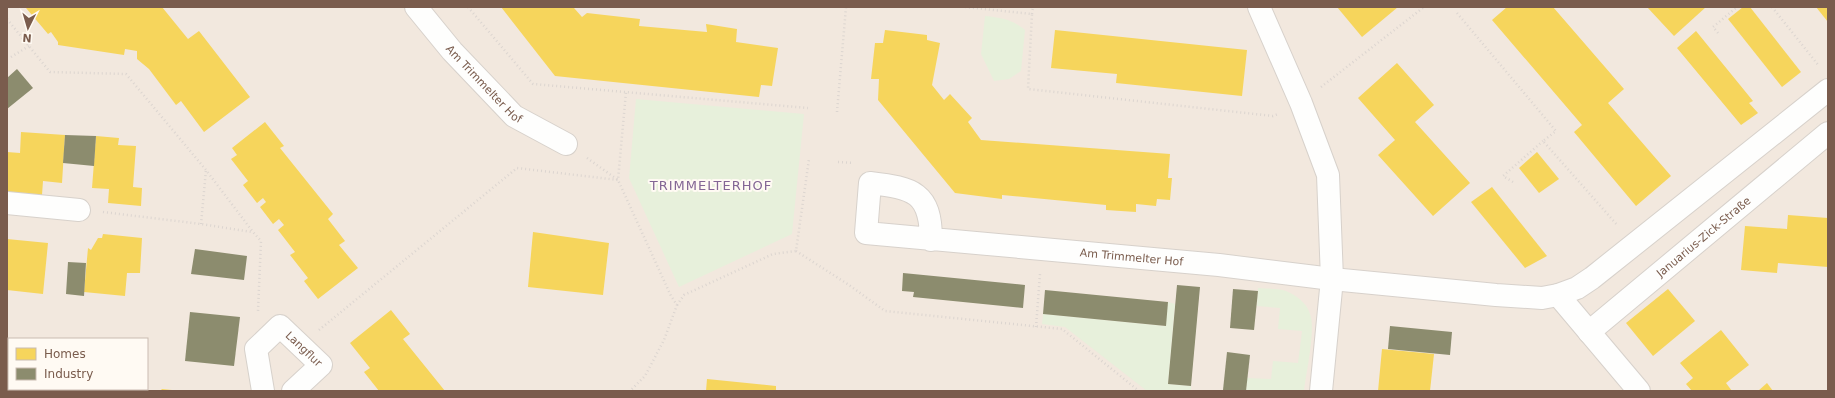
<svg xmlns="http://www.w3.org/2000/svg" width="1835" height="398" font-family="'DejaVu Sans',sans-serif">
	<rect width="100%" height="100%" fill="#f9f5f0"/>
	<!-- residential -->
	<path fill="#f2e8de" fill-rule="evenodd" d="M7 7H1828V391H7ZM9 339H147V389H9Z"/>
	<!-- green -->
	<g fill="#e7f0db">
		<path d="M985 16C1003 18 1011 19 1025 30L1021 71 1009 79 994 81 981 54Z"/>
		<path d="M636 99 804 114 792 234 679 287 629 178Z"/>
		<path d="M1258 288C1267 289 1278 288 1286 291 1296 295 1307 303 1310 314 1316 329 1306 373 1304 391H1246L1247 378 1271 379 1273 361 1298 363 1302 331 1278 329 1280 308 1257 306Z"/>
		<path d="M1168 302 1175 304 1168 384 1191 386V391H1147L1065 327 1042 324 1043 314 1165 326Z"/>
	</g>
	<!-- homes -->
	<g fill="#f6d55c">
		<path d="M162 7 188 39 199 31 250 97 204 132 181 101 176 105 149 69 137 59V51L125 49 124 55 58 45V42L51 32 48 34 26 8Z"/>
		<path d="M501 7H577L574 8 582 17 587 13 640 19 639 26 707 32 706 24 737 29 736 42 778 48 772 86 761 85 759 97 555 76Z"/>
		<path d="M1337 7H1398L1362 37Z"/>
		<path d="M1507 7H1553L1624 89 1608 103 1671 176 1636 206 1574 132 1582 125 1492 20Z"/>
		<path d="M1647 7H1706L1674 36Z"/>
		<path d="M1743 7H1750L1801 72 1782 87 1728 19Z"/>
		<path d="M1816 7H1828V22Z"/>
		<path d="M885 30 927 35V40L940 43 932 85 944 100 950 94 972 118 968 122 981 140 1170 154 1168 178H1172L1170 200 1157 199 1156 206 1136 204V212L1106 210V205L1002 195V199L955 193 878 100 879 79H871L875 43H883Z"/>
		<path d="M1055 30 1247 50 1242 96 1116 83 1117 74 1051 68Z"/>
		<path d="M1696 31 1753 101 1749 103 1758 113 1741 125 1677 48Z"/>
		<path d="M1397 63 1434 105 1415 122 1470 183 1433 216 1378 155 1395 140 1358 98Z"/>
		<path d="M265 122 284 146 280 148 333 214 328 219 345 241 339 245 358 268 318 299 304 281 308 278 290 255 295 252 278 230 284 225 279 219 273 224 260 207 266 202 263 198 257 203 243 185 248 181 231 159 237 155 232 148Z"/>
		<path d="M21 132 65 135 62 183 43 181 42 195 7 193V152L20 153Z"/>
		<path d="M96 136 119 138 118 145 136 146 133 187 142 188 141 206 108 203 109 189 92 188Z"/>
		<path d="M1537 152 1559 179 1539 193 1519 168Z"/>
		<path d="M1492 187 1547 256 1525 268 1471 202Z"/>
		<path d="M1788 215 1828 218V267L1778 263 1777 273 1741 270 1745 226 1787 229Z"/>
		<path d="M533 232 609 243 603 295 528 287Z"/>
		<path d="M103 234 142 238 140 273H127L125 296 84 292 88 248 91 250 98 238H102Z"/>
		<path d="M7 239 48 243 43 294 7 290Z"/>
		<path d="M1668 289 1695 321 1653 356 1626 323Z"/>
		<path d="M391 310 410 334 403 339 445 391H379L364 372 370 368 350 343Z"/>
		<path d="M1721 330 1749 365 1726 383 1732 391H1692L1686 384 1693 378 1680 363Z"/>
		<path d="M1382 349 1434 354 1430 391H1378Z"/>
		<path d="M707 379 776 386V391H706Z"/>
		<path d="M1767 383 1773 391H1758Z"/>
		<path d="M105 389H129L130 391H105Z"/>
		<path d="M162 389 172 390V391H160Z"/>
	</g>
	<!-- industry -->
	<g fill="#8c8c6e">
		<path d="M17 69 33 88 7 109V78Z"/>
		<path d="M65 135 96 136 94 166 63 163Z"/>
		<path d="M195 249 247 256 244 280 191 274Z"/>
		<path d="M68 262 86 263 84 296 66 294Z"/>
		<path d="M903 273 1025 285 1023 308 913 297 914 292 902 291Z"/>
		<path d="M1177 285 1200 287 1191 386 1168 384Z"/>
		<path d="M1233 289 1258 291 1254 330 1230 328Z"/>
		<path d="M1045 290 1168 302 1166 326 1043 314Z"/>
		<path d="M190 312 240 317 234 366 185 361Z"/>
		<path d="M1390 326 1452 332 1450 355 1388 349Z"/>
		<path d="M1227 352 1250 355 1246 391 1223 390Z"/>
		<rect x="82" y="389" width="23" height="2"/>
	</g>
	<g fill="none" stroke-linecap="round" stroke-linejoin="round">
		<defs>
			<g id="minor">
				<path id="s1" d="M416 7 452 51 514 116 566 144"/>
				<path d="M1259 7 1301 103 1328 175 1332 279 1321 391"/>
				<path d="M7 203 79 210"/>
				<path id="s2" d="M931 240C931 192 913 188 870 183L866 233 1219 265 1332 279 1496 295 1542 298 1558 295 1577 288 1592 278 1828 90"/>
				<path d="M1558 295 1639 391"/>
				<path id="s3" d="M1589 332 1828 133"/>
				<path id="s4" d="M263 391 256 349 280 326 321 365 293 391"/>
			</g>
		</defs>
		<!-- minor casing -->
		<use href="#minor" stroke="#d7d1cb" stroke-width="24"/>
		<!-- path -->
		<g stroke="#dcd5d0" stroke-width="2.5" stroke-dasharray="1 3" stroke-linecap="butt">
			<path d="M468 7 533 84 808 108"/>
			<path d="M965 7 1032 14 1028 89 1273 116 1278 114"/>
			<path d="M1772 7 1819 66"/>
			<path d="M1457 13 1556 131 1543 141 1618 226"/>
			<path d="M1032 14 1033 7"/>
			<path d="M7 19 50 72 126 74 206 170 253 232 261 241 258 311"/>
			<path d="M1718 33 1713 27 1737 7"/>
			<path d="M11 57 29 46"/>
			<path d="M1321 87 1424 7"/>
			<path d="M837 112 846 7"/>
			<path d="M587 158 618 180 671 296 677 305 664 340 645 376 630 391"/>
			<path d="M838 162 854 163"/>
			<path d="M1513 182 1503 176 1543 141"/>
			<path d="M103 212 201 224 252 232"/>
			<path d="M201 224 206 170"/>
			<path d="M796 251 849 285 885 311 1062 329 1139 391"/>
			<path d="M677 305 684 295 773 254 796 251 809 159"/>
			<path d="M1036 327 1040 274"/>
			<path d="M319 330 517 168 618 180 626 92"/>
		</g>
		<!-- minor -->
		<use href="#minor" stroke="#fefefd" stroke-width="22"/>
	</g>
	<g text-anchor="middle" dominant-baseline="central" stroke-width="4" stroke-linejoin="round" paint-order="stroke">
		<!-- street labels -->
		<g font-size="11" fill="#7a5c4d" stroke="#fffaf3">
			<text stroke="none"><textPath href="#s1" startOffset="103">Am Trimmelter Hof</textPath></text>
			<text stroke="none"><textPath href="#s3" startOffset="149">Januarius-Zick-Straße</textPath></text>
			<text stroke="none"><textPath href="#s2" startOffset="414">Am Trimmelter Hof</textPath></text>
			<text stroke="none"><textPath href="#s4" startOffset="109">Langflur</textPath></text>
		</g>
		<!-- quarter labels -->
		<g font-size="13" letter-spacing="1" fill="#846695" stroke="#fffaf3">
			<text x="711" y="185">TRIMMELTERHOF</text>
		</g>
	</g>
	<!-- border -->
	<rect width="1835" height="398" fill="none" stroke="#7a5c4d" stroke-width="16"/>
	<!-- legend -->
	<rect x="8" y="338" width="140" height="52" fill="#fffaf3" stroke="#cabbb1"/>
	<rect x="16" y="348" width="20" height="12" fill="#f6d55c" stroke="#cabbb1"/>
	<text x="44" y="358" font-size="12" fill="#7a5c4d">Homes</text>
	<rect x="16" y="368" width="20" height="12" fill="#8c8c6e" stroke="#cabbb1"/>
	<text x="44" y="378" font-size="12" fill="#7a5c4d">Industry</text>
	<!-- north arrow -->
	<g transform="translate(28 28) rotate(185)" stroke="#fffaf3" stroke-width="3" paint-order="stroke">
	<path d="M0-3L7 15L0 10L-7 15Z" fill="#7a5c4d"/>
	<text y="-6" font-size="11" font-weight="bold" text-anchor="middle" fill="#7a5c4d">N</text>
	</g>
</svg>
